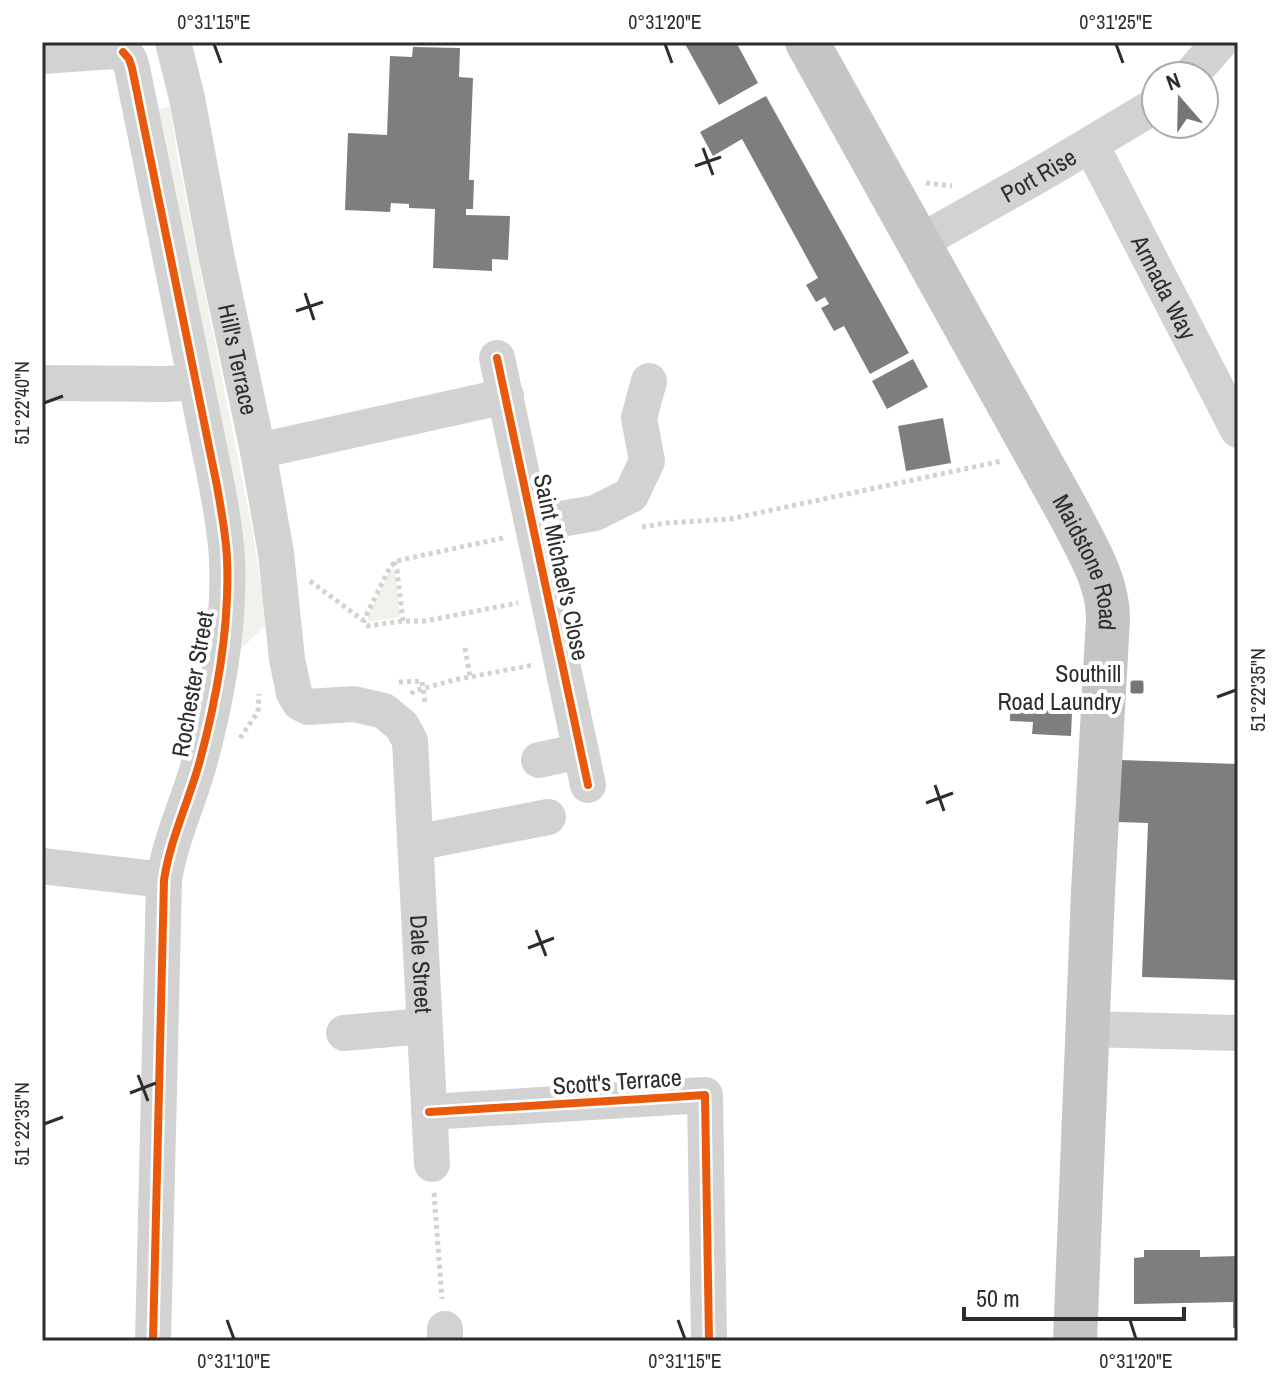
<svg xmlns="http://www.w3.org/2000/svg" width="1280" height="1383" font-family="'Archivo Narrow',sans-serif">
	<rect width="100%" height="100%" fill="#fff"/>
	<!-- green -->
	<g fill="#f0f3ec">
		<path d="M170 106 178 159 252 528 267 624 238 652 156 110Z"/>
		<path d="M395 570 400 617 368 622V616L389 573 391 571Z"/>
	</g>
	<!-- building -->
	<g fill="#7e7e7e">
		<path d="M684 42H736L758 83 719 105Z"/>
		<path d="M413 47 460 48 459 77 473 78 469 180H474L473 209H466V215L510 216 508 260 492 259V271L433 268 435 209 409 208V204L391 203 390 212 345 210 348 133 387 135 390 56 412 57Z"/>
		<path d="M766 96 909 353 870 374 844 326 834 331 821 308 829 304 825 297 816 302 806 285 818 278 742 139 713 156 700 132Z"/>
		<path d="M913 359 928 387 887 409 872 381Z"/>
		<path d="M943 418 951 463 906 471 898 426Z"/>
		<path d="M1010 708 1072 712 1071 736 1032 734 1033 722 1010 721Z"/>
		<path d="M1120 760 1238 764V980L1142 977 1148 823 1118 822Z"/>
		<path d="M1144 1250H1200V1257L1238 1256V1328H1233V1302L1134 1304V1258L1144 1257Z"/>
	</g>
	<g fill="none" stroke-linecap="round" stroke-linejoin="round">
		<!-- path -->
		<g stroke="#d2d2d2" stroke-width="5" stroke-dasharray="4 4" stroke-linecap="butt">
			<path d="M926 183 952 186"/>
			<path d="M642 527 667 523 730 519 1002 461"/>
			<path d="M503 538 396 561 390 567 364 620V624L367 626 403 621H425L518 603"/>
			<path d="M394 562 397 570 403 621"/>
			<path d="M310 581 364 621"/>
			<path d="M465 648 470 676"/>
			<path d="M399 682 422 681 425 703"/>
			<path d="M411 694 414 691 454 680 533 665"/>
			<path d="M240 738 258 712 259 694"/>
			<path d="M434 1193 442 1299"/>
		</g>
		<!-- minor -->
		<g stroke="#d2d2d2" stroke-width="36">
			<path id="s1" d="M173 42 187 98 216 254 258 451 276 553 287 659 294 693 300 703 308 707 354 704 384 711 402 726 410 741 432 1164"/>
			<path d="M123 52 129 59 132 68 217 486C221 510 226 534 227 559 230 627 217 698 199 764 188 803 170 840 164 880L153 1341"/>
			<path d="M42 56 115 51 123 52"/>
			<path d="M1190 76 1220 42"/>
			<path id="s2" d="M1091 145 1238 430"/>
			<path id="s3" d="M920 242 1044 172 1156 105"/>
			<path d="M497 358 588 785"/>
			<path d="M42 383 167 384 195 382"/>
			<path d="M258 451 506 396"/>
			<path d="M533 524 595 513 631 495 647 461 639 418 649 381"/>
			<path d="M539 760 581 751"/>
			<path d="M415 843 548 817"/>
			<path d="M42 866 164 880"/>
			<path d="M1087 1029 1238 1033"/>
			<path d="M344 1033 424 1026"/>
			<path d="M429 1112 705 1095 709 1341"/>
			<path d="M445 1329V1341"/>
		</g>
		<!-- major -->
		<path stroke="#c5c5c5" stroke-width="44" id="s4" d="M807 42 1070 515C1086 547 1108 581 1108 618L1093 892 1075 1341"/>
		<defs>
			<g id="cycleway">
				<path d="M123 52 129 59 132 68 217 486C221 510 226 534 227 559 230 627 217 698 199 764 188 803 170 840 164 880L153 1341"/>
				<path d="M497 358 588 785"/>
				<path d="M429 1112 705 1095 709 1341"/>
			</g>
		</defs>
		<!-- cycleway casing -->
		<use href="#cycleway" stroke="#fff" stroke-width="13"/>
		<!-- cycleway -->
		<use href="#cycleway" stroke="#e8590c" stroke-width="8"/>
	</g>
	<!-- ticks -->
	<path fill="none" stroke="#2d2d2d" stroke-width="3" d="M214 44 221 63M665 44 672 63M1116 44 1123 63M703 148 713 175M695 166 721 157M305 293 314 320M296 311 323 302M44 403 63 396M1217 697 1236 690M935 785 944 811M926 803 953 793M536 930 546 956M528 948 554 938M138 1075 148 1101M130 1093 156 1083M44 1124 63 1117M227 1320 234 1339M678 1320 685 1339M1130 1320 1136 1339"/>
	<!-- markers -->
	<rect fill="#767676" stroke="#fff" stroke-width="3" x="1129" y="679" width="16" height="16" rx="4"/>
	<g text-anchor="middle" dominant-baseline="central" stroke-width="8" stroke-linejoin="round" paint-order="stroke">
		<!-- street labels -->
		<g font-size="24" fill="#2d2d2d" stroke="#fff">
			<text stroke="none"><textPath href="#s3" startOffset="136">Port Rise</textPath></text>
			<text stroke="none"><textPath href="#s2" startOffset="160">Armada Way</textPath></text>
			<text stroke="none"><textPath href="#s1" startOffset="324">Hill's Terrace</textPath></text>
			<text stroke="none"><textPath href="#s4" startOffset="592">Maidstone Road</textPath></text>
			<text transform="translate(562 567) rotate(78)">Saint Michael's Close</text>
			<text transform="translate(192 684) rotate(-80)">Rochester Street</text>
			<text stroke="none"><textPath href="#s1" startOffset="1024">Dale Street</textPath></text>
			<text transform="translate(617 1081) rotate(-4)">Scott's Terrace</text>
		</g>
		<!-- poi labels -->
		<g font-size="24" fill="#2d2d2d" stroke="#fff" text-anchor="end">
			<text x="1121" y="673">Southill<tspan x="1121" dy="28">Road Laundry</tspan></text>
		</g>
	</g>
	<!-- border -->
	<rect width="1280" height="1383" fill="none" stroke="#ffffff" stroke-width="88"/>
	<!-- north arrow -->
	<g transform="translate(1180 100) rotate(340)"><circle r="38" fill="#ffffff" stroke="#ababab" stroke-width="2"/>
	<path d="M0-6L14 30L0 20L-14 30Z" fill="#767676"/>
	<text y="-12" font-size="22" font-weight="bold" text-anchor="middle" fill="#2d2d2d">N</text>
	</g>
	<!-- scale -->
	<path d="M964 1307v12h220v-12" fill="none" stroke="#2d2d2d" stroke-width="4"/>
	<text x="976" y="1307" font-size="24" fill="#2d2d2d" stroke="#ffffff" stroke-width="6" paint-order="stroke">50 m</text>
	<rect x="44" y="44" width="1192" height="1295" fill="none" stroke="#2d2d2d" stroke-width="3"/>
	<g font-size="20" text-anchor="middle" fill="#2d2d2d">
		<text x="214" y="29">0°31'15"E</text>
		<text x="665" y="29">0°31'20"E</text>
		<text x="1116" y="29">0°31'25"E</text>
		<text transform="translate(22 403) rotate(-90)" y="7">51°22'40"N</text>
		<text transform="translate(1258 690) rotate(-90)" y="7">51°22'35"N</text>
		<text transform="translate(22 1124) rotate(-90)" y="7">51°22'35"N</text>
		<text x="234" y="1368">0°31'10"E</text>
		<text x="685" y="1368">0°31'15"E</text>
		<text x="1136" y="1368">0°31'20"E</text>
	</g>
</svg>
